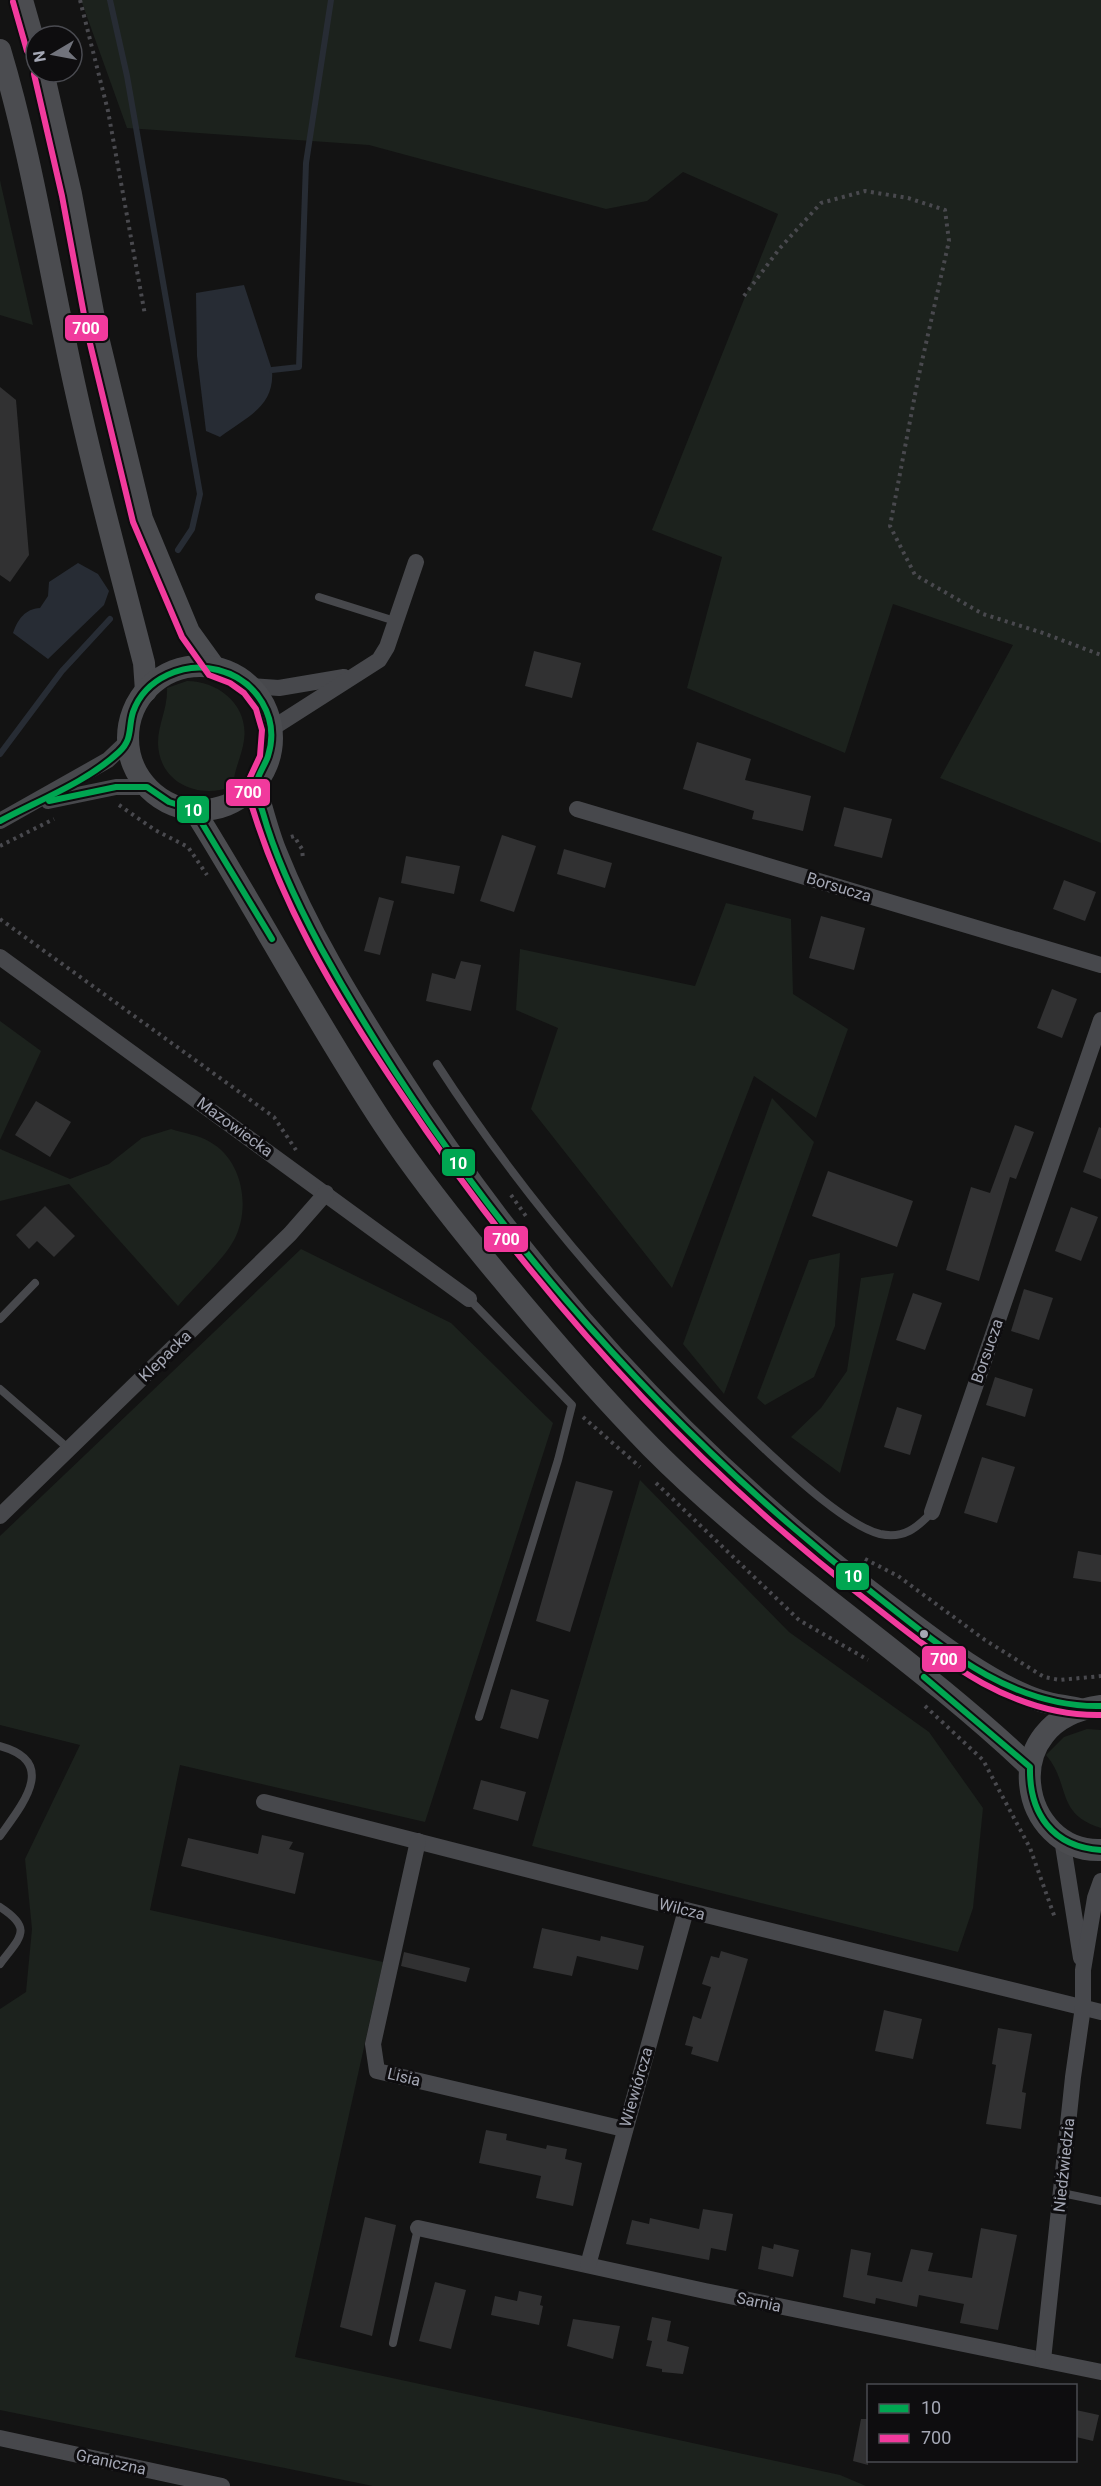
<svg xmlns="http://www.w3.org/2000/svg" width="1101" height="2486" font-family="Roboto,sans-serif">
	<rect width="100%" height="100%" fill="#131313"/>
	<!-- green -->
	<g fill="#1c221d">
		<path d="M81 0H1101V843L940 778 1013 645 893 604 845 753 687 688 722 557 652 530 778 214 683 172 647 201 606 209 369 145 127 128Z"/>
		<path d="M0 180 1 185 33 325 0 315Z"/>
		<path d="M187 681C219 681 249 706 244 740 242 756 234 769 233 786 200 800 159 784 158 743 158 724 168 708 167 688Z"/>
		<path d="M726 903 791 919 793 994 848 1029 816 1118 754 1076 672 1288 531 1109 558 1028 516 1010 520 949 695 986Z"/>
		<path d="M0 1021 41 1051 0 1140Z"/>
		<path d="M772 1098 814 1142 724 1394 683 1344Z"/>
		<path d="M171 1129C183 1133 199 1135 210 1142 243 1160 251 1209 234 1240 224 1259 193 1288 178 1306L69 1184 0 1201V1149L70 1179 109 1164 142 1138Z"/>
		<path d="M301 1249 451 1323 553 1423 425 1822 180 1765 150 1910 383 1962 295 2357 840 2475 866 2486H373L0 2410V2009L26 1992 32 1929 25 1859 80 1745 0 1725V1536Z"/>
		<path d="M840 1253 835 1326 814 1377 765 1405 757 1398 809 1260Z"/>
		<path d="M894 1273 840 1473 791 1437 821 1408 847 1371 861 1278Z"/>
		<path d="M640 1480 789 1632 929 1732 983 1808 973 1908 958 1952 532 1846Z"/>
		<path d="M1087 1729 1101 1730V1828C1055 1814 1071 1784 1046 1755L1064 1737Z"/>
	</g>
	<!-- water -->
	<g fill="#272c34">
		<path d="M244 285 272 370C275 407 246 417 220 437L206 431 197 356 196 293Z"/>
		<path d="M78 563 98 574 109 591 104 605 48 659 13 633C18 619 25 609 40 608L48 596 49 582Z"/>
	</g>
	<g fill="none" stroke-linecap="round" stroke-linejoin="round">
		<!-- stream -->
		<g stroke="#272c34" stroke-width="6">
			<path d="M110 0 127 76 200 494 192 529 178 550"/>
			<path d="M272 370 299 367 306 163 331 0"/>
			<path d="M0 754 62 671 110 619"/>
		</g>
	</g>
	<!-- building -->
	<g fill="#313132">
		<path d="M0 387 16 400 29 555 10 582 0 575Z"/>
		<path d="M534 651 581 663 572 698 525 686Z"/>
		<path d="M697 742 751 759 745 780 811 796 803 831 752 819 754 811 683 789Z"/>
		<path d="M844 807 892 819 882 858 834 846Z"/>
		<path d="M502 835 536 846 514 912 480 901Z"/>
		<path d="M564 849 612 863 605 888 557 874Z"/>
		<path d="M406 856 460 866 454 894 401 883Z"/>
		<path d="M1064 880 1096 892 1085 921 1053 909Z"/>
		<path d="M379 897 394 901 380 955 364 951Z"/>
		<path d="M821 916 865 928 854 970 809 958Z"/>
		<path d="M461 961 481 965 471 1011 426 1001 432 973 455 979Z"/>
		<path d="M1052 989 1077 999 1062 1038 1037 1028Z"/>
		<path d="M36 1101 71 1122 50 1157 15 1135Z"/>
		<path d="M1015 1125 1034 1132 1016 1179 1010 1177 979 1281 946 1270 971 1187 990 1193Z"/>
		<path d="M1099 1127 1101 1128V1179L1083 1172Z"/>
		<path d="M828 1171 913 1201 897 1247 812 1216Z"/>
		<path d="M45 1206 75 1236 54 1257 37 1241 29 1249 16 1235Z"/>
		<path d="M1071 1207 1098 1217 1081 1261 1055 1251Z"/>
		<path d="M1024 1289 1053 1298 1039 1340 1011 1331Z"/>
		<path d="M913 1293 942 1303 925 1350 896 1340Z"/>
		<path d="M995 1377 1033 1389 1025 1417 986 1405Z"/>
		<path d="M897 1407 922 1415 910 1455 884 1447Z"/>
		<path d="M982 1457 1015 1467 997 1523 964 1513Z"/>
		<path d="M576 1481 613 1491 570 1632 536 1621Z"/>
		<path d="M1078 1551 1101 1555V1582L1073 1578Z"/>
		<path d="M511 1689 549 1700 538 1739 500 1728Z"/>
		<path d="M481 1780 526 1792 518 1821 473 1809Z"/>
		<path d="M262 1835 293 1842 289 1849 304 1853 295 1894 181 1866 188 1838 258 1854Z"/>
		<path d="M542 1928 600 1941 601 1936 644 1946 638 1970 577 1956 572 1976 533 1968Z"/>
		<path d="M721 1951 748 1959 718 2062 691 2054 693 2047 685 2045 693 2016 701 2019 711 1987 702 1984 711 1956 719 1958Z"/>
		<path d="M404 1952 470 1968 466 1982 401 1966Z"/>
		<path d="M884 2010 922 2019 913 2059 875 2051Z"/>
		<path d="M998 2028 1032 2034 1022 2092 1026 2093 1021 2129 986 2124 996 2065 992 2064Z"/>
		<path d="M486 2130 507 2134 506 2140 546 2149 547 2145 567 2149 565 2159 582 2163 573 2206 536 2198 541 2176 479 2163Z"/>
		<path d="M703 2209 733 2214 726 2251 711 2248 709 2260 626 2244 632 2220 649 2224 650 2218 699 2229Z"/>
		<path d="M365 2217 396 2225 372 2336 340 2327Z"/>
		<path d="M981 2228 1017 2235 998 2330 960 2323 964 2304 919 2295 917 2307 876 2298 875 2304 843 2297 851 2249 871 2253 867 2275 902 2282 911 2249 933 2253 928 2271 972 2278Z"/>
		<path d="M774 2244 799 2250 793 2277 758 2269 762 2246 773 2249Z"/>
		<path d="M435 2282 466 2290 451 2349 419 2341Z"/>
		<path d="M519 2291 542 2296 540 2305 543 2306 539 2325 491 2315 495 2296 517 2301Z"/>
		<path d="M652 2317 671 2321 667 2341 689 2347 683 2374 662 2372V2369L646 2366 652 2341 647 2340Z"/>
		<path d="M573 2319 620 2326 613 2359 567 2346Z"/>
		<path d="M1076 2410 1099 2415 1093 2441 1076 2437Z"/>
		<path d="M861 2419H868V2465L853 2461Z"/>
	</g>
	<g fill="none" stroke-linecap="round" stroke-linejoin="round">
		<!-- path -->
		<g stroke="#49494e" stroke-width="4" stroke-dasharray="3 4.5" stroke-linecap="butt">
			<path d="M80 0 108 111 145 315"/>
			<path d="M744 296 780 248 821 203 865 191 908 198 945 210 949 241 918 379 890 526 915 575 983 614 1043 633 1101 655"/>
			<path d="M119 805 155 830 188 847 207 875"/>
			<path d="M291 837 294 836 302 849 303 859"/>
			<path d="M0 846 54 819"/>
			<path d="M0 919 274 1117 296 1150"/>
			<path d="M511 1195 528 1219"/>
			<path d="M583 1417 640 1467"/>
			<path d="M656 1483 799 1620 868 1660"/>
			<path d="M865 1559 898 1576 985 1640 1044 1677 1060 1680 1101 1676"/>
			<path d="M925 1706 983 1760 1030 1848 1055 1918"/>
		</g>
		<!-- service -->
		<g stroke="#47484c" stroke-width="8">
			<path d="M319 597 395 621"/>
			<path d="M437 1064C530 1208 645 1338 770 1454 795 1477 848 1526 880 1534 904 1539 917 1528 932 1512"/>
			<path d="M469 1299 572 1405 558 1460 479 1717"/>
			<path d="M0 1319 35 1283"/>
			<path d="M0 1389 69 1449"/>
			<path d="M0 1746C59 1762 22 1805 0 1836"/>
			<path d="M0 1907C34 1929 20 1937 0 1964"/>
			<path d="M1062 2193 1101 2201"/>
			<path d="M393 2343 418 2228"/>
		</g>
		<!-- minor -->
		<g stroke="#47484c" stroke-width="16">
			<path d="M250 686 279 688 344 677"/>
			<path d="M271 729 379 660 387 647 416 562"/>
			<path d="M48 801 116 787H147"/>
			<path d="M577 809 1101 965"/>
			<path d="M0 821 108 760 128 741"/>
			<path d="M0 957 469 1299"/>
			<path d="M932 1512 1101 1020"/>
			<path d="M0 1516 290 1234 326 1193"/>
			<path d="M264 1802 686 1910 1101 2012"/>
			<path d="M1062 1839 1081 1958"/>
			<path d="M418 1841 373 2044 377 2071 624 2129"/>
			<path d="M418 2228 705 2291 1101 2372"/>
			<path d="M588 2265 686 1910"/>
			<path d="M1043 2360 1073 2077 1083 2007V1970L1095 1898 1101 1881"/>
			<path d="M0 2438 222 2486"/>
		</g>
		<!-- secondary -->
		<g stroke="#4b4c50" stroke-width="22">
			<path d="M22 0 36 49"/>
			<path d="M0 50C28 143 44 239 64 335 86 445 116 554 144 663L146 691"/>
			<path d="M43 72 71 194 96 329 142 519 189 632 215 668"/>
			<circle cx="200" cy="738" r="72"/>
			<path d="M255 785C262 807 267 830 276 852 307 930 350 1000 395 1070 524 1272 688 1456 880 1599 925 1633 988 1684 1041 1701 1053 1705 1067 1706 1079 1709"/>
			<path d="M194 810C259 914 316 1022 384 1125 419 1178 460 1229 501 1278 549 1336 598 1393 651 1447 768 1565 910 1653 1030 1767"/>
			<path d="M1101 1706C993 1720 1020 1853 1101 1850"/>
		</g>
		<defs>
			<g id="bus-1">
				<path d="M49 801 116 787H147L169 802 194 810 272 939"/>
				<path d="M0 821C39 800 87 782 119 752 133 739 128 728 133 712 145 678 185 661 218 670 257 680 280 718 268 756 265 766 255 778 256 788 256 796 261 806 263 813 276 860 298 905 321 948 459 1198 649 1418 874 1594 941 1647 1011 1708 1101 1706"/>
				<path d="M924 1677 1030 1767C1029 1813 1052 1847 1101 1850"/>
			</g>
			<g id="bus-2">
				<path d="M13 2 27 51"/>
				<path d="M34 74 62 196 87 331 133 522 182 637 209 675 230 683 244 693 256 709 262 730 260 756 246 786C276 897 334 994 398 1089 526 1282 678 1453 860 1595 932 1651 1005 1717 1101 1715"/>
			</g>
		</defs>
		<!-- bus-1 casing -->
		<use href="#bus-1" stroke="#0e0d0f" stroke-width="10"/>
		<!-- bus-2 casing -->
		<use href="#bus-2" stroke="#0e0d0f" stroke-width="10"/>
		<!-- bus-1 -->
		<use href="#bus-1" stroke="#00a651" stroke-width="6"/>
		<!-- bus-2 -->
		<use href="#bus-2" stroke="#f13a9d" stroke-width="6"/>
	</g>
	<!-- markers -->
	<circle fill="#a4a7b4" stroke="#0e0d0f" stroke-width="2" cx="924" cy="1634" r="5"/>
	<g text-anchor="middle" dominant-baseline="central" stroke-width="6" stroke-linejoin="round" paint-order="stroke">
		<!-- street labels -->
		<g font-size="16" fill="#a4a7b4" stroke="#0e0d0f">
			<text transform="translate(839 887) rotate(17)">Borsucza</text>
			<text transform="translate(235 1127) rotate(36)">Mazowiecka</text>
			<text transform="translate(987 1351) rotate(-71)">Borsucza</text>
			<text transform="translate(165 1356) rotate(-44)">Klepacka</text>
			<text transform="translate(682 1909) rotate(14)">Wilcza</text>
			<text transform="translate(404 2077) rotate(13)">Lisia</text>
			<text transform="translate(636 2087) rotate(-74)">Wiewiórcza</text>
			<text transform="translate(1064 2165) rotate(-84)">Niedźwiedzia</text>
			<text transform="translate(759 2302) rotate(12)">Sarnia</text>
			<text transform="translate(111 2462) rotate(12)">Graniczna</text>
		</g>
	</g>
	<g stroke="#0e0d0f" stroke-width="2">
		<rect x="64" y="314" width="45" height="28" rx="6" fill="#f13a9d"/>
		<rect x="225" y="778" width="46" height="29" rx="6" fill="#f13a9d"/>
		<rect x="176" y="795" width="34" height="29" rx="6" fill="#00a651"/>
		<rect x="441" y="1148" width="35" height="29" rx="6" fill="#00a651"/>
		<rect x="483" y="1225" width="46" height="28" rx="6" fill="#f13a9d"/>
		<rect x="835" y="1562" width="35" height="29" rx="6" fill="#00a651"/>
		<rect x="921" y="1645" width="46" height="28" rx="6" fill="#f13a9d"/>
	</g>
	<g font-size="16" text-anchor="middle" font-weight="bold" fill="#fff">
		<text x="86" y="334">700</text>
		<text x="248" y="798">700</text>
		<text x="193" y="816">10</text>
		<text x="458" y="1169">10</text>
		<text x="506" y="1245">700</text>
		<text x="853" y="1582">10</text>
		<text x="944" y="1665">700</text>
	</g>
	<!-- legend -->
	<rect x="867" y="2384" width="210" height="78" fill="#0e0d0f" stroke="#4a4b51" stroke-width="1.5"/>
	<rect x="879" y="2404" width="30" height="9" fill="#00a651" stroke="#4a4b51" stroke-width="1.5"/>
	<text x="921" y="2414" font-size="18" fill="#a4a7b4">10</text>
	<rect x="879" y="2434" width="30" height="9" fill="#f13a9d" stroke="#4a4b51" stroke-width="1.5"/>
	<text x="921" y="2444" font-size="18" fill="#a4a7b4">700</text>
	<!-- north arrow -->
	<g transform="translate(54 54) rotate(260)"><circle r="28" fill="#0e0d0f" stroke="#4a4b51" stroke-width="1.5"/>
	<path d="M0-4.5L10 22L0 15L-10 22Z" fill="#71737c"/>
	<text y="-9" font-size="16" font-weight="bold" text-anchor="middle" fill="#a4a7b4">N</text>
	</g>
</svg>
